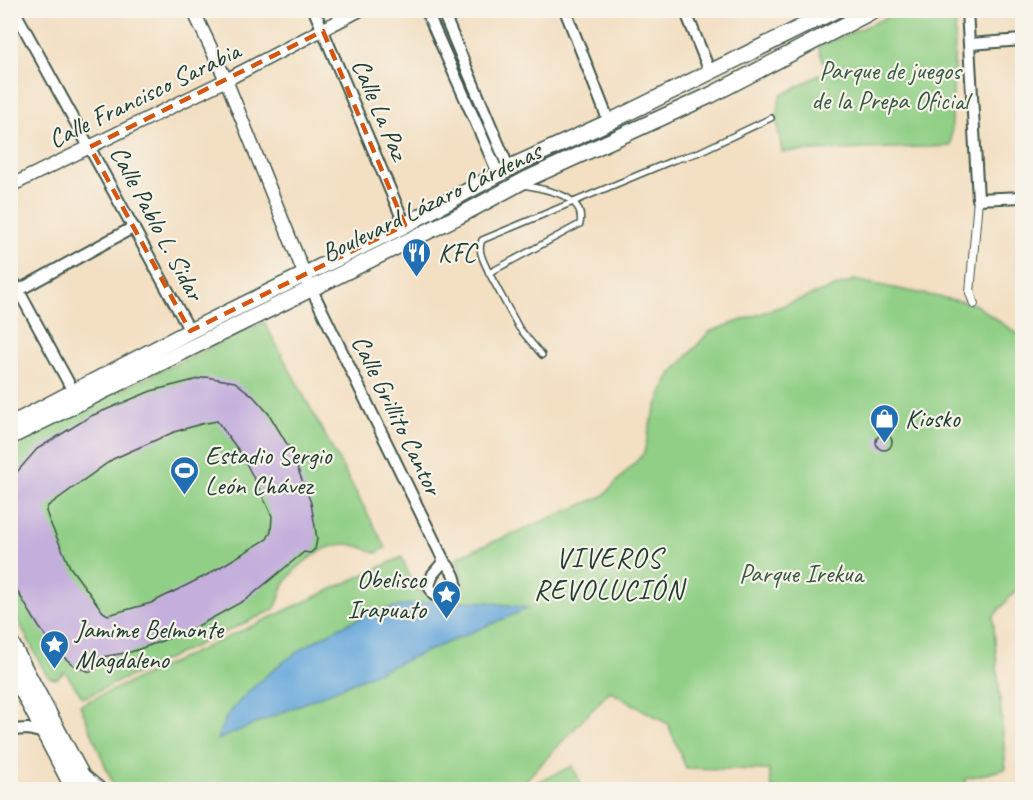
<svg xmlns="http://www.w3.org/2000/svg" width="1033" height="800" font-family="Caveat,sans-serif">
	<rect width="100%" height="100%" fill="#f7f3e8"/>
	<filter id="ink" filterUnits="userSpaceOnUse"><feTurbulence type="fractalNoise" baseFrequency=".0167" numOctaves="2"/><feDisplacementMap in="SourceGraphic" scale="12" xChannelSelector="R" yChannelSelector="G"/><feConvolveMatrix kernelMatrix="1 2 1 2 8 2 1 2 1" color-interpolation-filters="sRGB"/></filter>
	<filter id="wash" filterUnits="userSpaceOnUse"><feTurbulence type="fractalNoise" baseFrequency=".008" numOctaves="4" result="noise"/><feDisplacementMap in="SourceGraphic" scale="24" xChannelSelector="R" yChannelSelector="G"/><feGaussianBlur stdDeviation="1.35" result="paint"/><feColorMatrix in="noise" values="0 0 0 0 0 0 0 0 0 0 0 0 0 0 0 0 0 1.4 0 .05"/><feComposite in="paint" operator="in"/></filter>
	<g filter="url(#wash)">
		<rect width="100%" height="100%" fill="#f3dfc2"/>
		<!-- green -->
		<g fill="#90cf85" stroke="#58865c" stroke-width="1.5">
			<path d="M902 11H956L951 146 782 152 777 121 780 96 827 71 818 47Z"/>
			<path d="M854 280 974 304 1022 337V583L993 617 1006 769 965 779 966 789H772L769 770 686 768 668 724 610 691 527 779 506 789H115L80 705 402 557C414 590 416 599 454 599L463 586 457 557 603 496 644 453 651 421 668 378 709 332Z"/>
			<path d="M264 322 386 548 376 553C367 549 355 544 345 544 322 545 295 566 284 585 279 593 280 604 273 610L83 698 65 672 56 679 51 678 46 674 11 607 10 447 87 406Z"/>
			<path d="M573 766 583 789H522Z"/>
		</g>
		<!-- water -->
		<path fill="#67a8db" stroke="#437288" stroke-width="1.5" d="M438 600 486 602 529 608 217 740C220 732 223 721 228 715 265 668 327 627 384 610 401 604 421 603 438 600Z"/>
		<g id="blocks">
			<!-- building -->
			<g fill="#c4afdc" fill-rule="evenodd">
				<path d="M206 377 235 382 253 396 269 414 290 449 311 503 317 539 315 549 310 553 304 552 247 599 187 632 131 652 96 658 91 672 76 667 60 654 39 627 10 579V480L37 449 91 416 151 391ZM217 421 242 455 258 487 272 516 271 531 267 539 207 575 151 603 108 615 103 612 70 567 49 520 46 511 48 506 113 459 174 432 201 424Z"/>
				<circle cx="884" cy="442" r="8"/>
			</g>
		</g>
	</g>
	<g filter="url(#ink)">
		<use href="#blocks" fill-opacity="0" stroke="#3f5549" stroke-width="1.5"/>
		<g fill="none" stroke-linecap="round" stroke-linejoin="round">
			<defs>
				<g id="service">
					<path d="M524 185C545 190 586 194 580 224L489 273 519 328 542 355"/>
					<path d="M489 273C484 261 477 252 482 240L674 160 697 153 771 118"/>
				</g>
				<path id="pedestrian" d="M974 304 970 293 978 199"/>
				<g id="minor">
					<path d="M14 10 190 331"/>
					<path d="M314 10 405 225"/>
					<path d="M426 10 499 175"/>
					<path d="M442 10 509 169"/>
					<path d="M565 10 609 122"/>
					<path d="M685 10 710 72"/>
					<path d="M967 10 978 199 1022 197"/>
					<path d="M970 44 1022 40"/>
					<path d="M10 275 73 391"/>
					<path d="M311 288 444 561C455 573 463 588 446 598L434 595 429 586 433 574 444 561"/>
					<path d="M10 295 134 227"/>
					<path d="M10 730 28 729 44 733"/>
				</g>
				<g id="tertiary">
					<path d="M193 10 226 80 308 283"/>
					<path d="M10 186 226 80 360 10"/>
				</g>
				<g id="primary">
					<path d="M10 425 190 331 405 225 519 163 609 122 836 10"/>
					<path d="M10 437 459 216 527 179 711 95 874 10"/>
					<path d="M10 641 82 776 99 790"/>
					<path d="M10 667 74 790"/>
				</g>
			</defs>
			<!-- service casing -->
			<use href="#service" stroke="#3f5549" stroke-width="8"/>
			<!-- pedestrian casing -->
			<use href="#pedestrian" stroke="#3f5549" stroke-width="10"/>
			<!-- minor casing -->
			<use href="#minor" stroke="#3f5549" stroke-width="14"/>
			<!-- tertiary casing -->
			<use href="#tertiary" stroke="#3f5549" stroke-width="15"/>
			<!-- primary casing -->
			<use href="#primary" stroke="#3f5549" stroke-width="18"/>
			<!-- service -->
			<use href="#service" stroke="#fff" stroke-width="5"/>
			<!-- pedestrian -->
			<use href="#pedestrian" stroke="#fff" stroke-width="8"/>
			<!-- minor -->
			<use href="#minor" stroke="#fff" stroke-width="10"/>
			<!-- tertiary -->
			<use href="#tertiary" stroke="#fff" stroke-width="12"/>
			<!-- primary -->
			<use href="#primary" stroke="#fff" stroke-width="15"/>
		</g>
	</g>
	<!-- marked area -->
	<path fill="none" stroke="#d45610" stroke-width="4.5" stroke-dasharray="12 8" stroke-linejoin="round" d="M323 31 405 225 190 331 90 147Z"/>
	<!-- icons -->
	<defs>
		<symbol id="restaurant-pin" viewBox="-11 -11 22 30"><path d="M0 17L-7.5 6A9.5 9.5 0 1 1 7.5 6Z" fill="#1f6fb2" stroke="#f7f3e8"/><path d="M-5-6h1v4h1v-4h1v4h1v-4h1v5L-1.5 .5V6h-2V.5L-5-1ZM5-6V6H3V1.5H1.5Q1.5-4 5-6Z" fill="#fff"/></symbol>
		<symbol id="shop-pin" viewBox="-11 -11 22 30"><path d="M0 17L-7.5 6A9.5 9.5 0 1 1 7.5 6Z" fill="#1f6fb2" stroke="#f7f3e8"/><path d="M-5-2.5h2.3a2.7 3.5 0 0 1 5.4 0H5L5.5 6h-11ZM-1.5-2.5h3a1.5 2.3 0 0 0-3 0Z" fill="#fff"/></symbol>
		<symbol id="stadium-pin" viewBox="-11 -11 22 30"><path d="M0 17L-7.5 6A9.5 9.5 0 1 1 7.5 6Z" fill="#1f6fb2" stroke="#f7f3e8"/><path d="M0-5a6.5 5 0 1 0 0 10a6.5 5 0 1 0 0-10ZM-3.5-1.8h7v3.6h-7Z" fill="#fff"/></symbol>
		<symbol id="sight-pin" viewBox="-11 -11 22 30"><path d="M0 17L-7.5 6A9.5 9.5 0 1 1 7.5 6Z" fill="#1f6fb2" stroke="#f7f3e8"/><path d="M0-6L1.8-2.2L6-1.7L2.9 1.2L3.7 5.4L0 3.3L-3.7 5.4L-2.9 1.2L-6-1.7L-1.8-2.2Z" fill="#fff"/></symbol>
	</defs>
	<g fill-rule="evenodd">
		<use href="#restaurant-pin" x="400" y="236" width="33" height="45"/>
		<use href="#shop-pin" x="868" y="402" width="33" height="45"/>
		<use href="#stadium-pin" x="168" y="454" width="33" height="45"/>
		<use href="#sight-pin" x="430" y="578" width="33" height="45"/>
		<use href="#sight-pin" x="38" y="628" width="33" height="45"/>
	</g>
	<g text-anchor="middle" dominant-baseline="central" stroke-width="4.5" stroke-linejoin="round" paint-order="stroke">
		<!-- park labels -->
		<g font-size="26" fill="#365a44" stroke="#f7f3e8">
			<text x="890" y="70">Parque de juegos<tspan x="890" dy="30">de la Prepa Oficial</tspan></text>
			<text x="801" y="573">Parque Irekua</text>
		</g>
		<!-- street labels -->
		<g font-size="26" fill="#1f3d34" stroke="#f7f3e8">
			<text transform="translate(144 95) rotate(-26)">Calle Francisco Sarabia</text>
			<text transform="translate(380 109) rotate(67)">Calle La Paz</text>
			<text transform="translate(431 202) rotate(-26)">Boulevard Lázaro Cárdenas</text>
			<text transform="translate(157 223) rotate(62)">Calle Pablo L. Sidar</text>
			<text transform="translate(397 415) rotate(64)">Calle Grillito Cantor</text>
		</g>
		<!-- poi labels -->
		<g font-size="26" fill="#1f3d34" stroke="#f7f3e8" text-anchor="start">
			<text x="438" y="252">KFC</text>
			<text x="905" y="418">Kiosko</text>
			<text x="205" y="455">Estadio Sergio<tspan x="205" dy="30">León Chávez</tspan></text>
			<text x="426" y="579" text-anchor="end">Obelisco<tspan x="426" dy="30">Irapuato</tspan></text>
			<text x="75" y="629">Jamime Belmonte<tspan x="75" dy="30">Magdaleno</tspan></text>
		</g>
		<!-- quarter labels -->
		<g font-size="28" letter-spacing="1.5" fill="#1f3d34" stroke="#f7f3e8">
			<text x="609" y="557">VIVEROS<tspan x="609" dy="32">REVOLUCIÓN</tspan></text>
		</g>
	</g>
	<!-- margin -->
	<rect width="1033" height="800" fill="none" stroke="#f7f3e8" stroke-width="36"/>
</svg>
